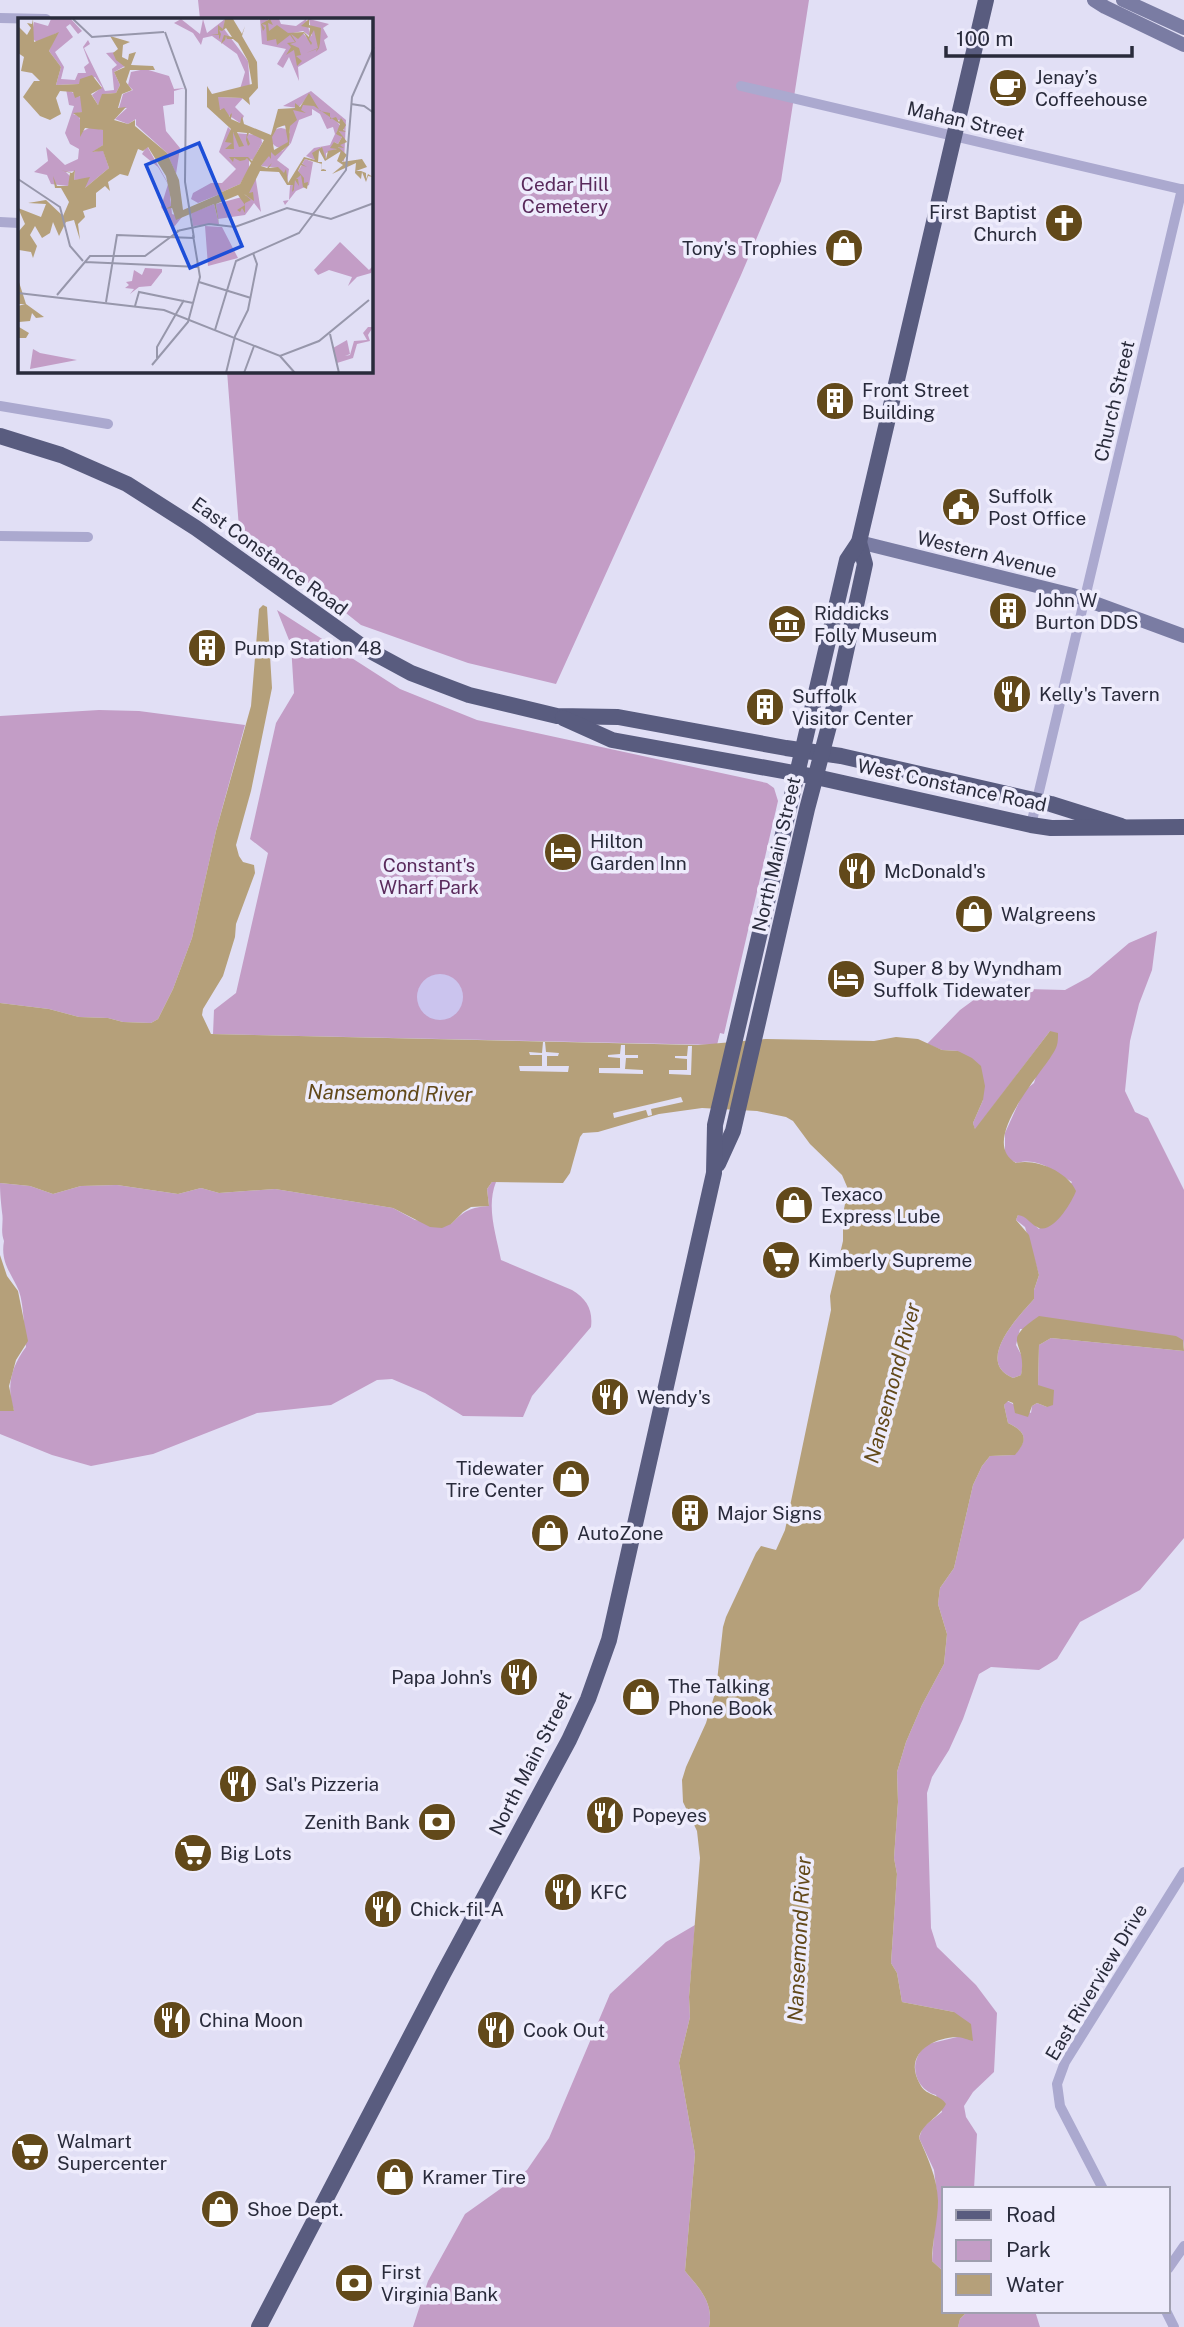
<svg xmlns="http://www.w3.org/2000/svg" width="1184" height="2327" font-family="'Public Sans',sans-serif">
	<rect width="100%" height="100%" fill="#e1dff5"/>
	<!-- green -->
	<g fill="#c39dc6">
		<path d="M198 0H809L781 181 741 275 556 684 468 663 361 625 239 528 227 371H371V19H200Z"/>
		<path d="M277 610 400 689 477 720 767 783 774 788 778 801 724 1034 720 1033 717 1045 213 1034 214 1010 236 993 268 853 250 839 276 723 294 693 291 645Z"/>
		<path d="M99 710 139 711 245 725 216 831 192 938 173 989 158 1019 151 1023 123 1022 108 1018 79 1017 49 1009 0 1003V716Z"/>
		<path d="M1157 931 1152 970 1139 1004 1130 1041 1125 1091 1135 1112 1148 1118 1184 1190V1348L1183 1340 1020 1329 1016 1345 1024 1360 1021 1375 1013 1378C974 1362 1019 1316 1034 1299V1290L1039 1275 1025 1227 1016 1220 1018 1215H1023L1039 1229 1072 1182C1053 1171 1039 1157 1017 1163L1008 1159 1005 1152V1133L1024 1091 1034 1083 1050 1031 975 1130 973 1123 983 1100 958 1051 942 1050 927 1044 960 1010 990 988 1065 990 1089 977 1129 943Z"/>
		<path d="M492 1182H496C486 1207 496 1234 501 1260L572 1290C587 1299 593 1310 591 1327L532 1396 523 1417 463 1416 425 1393 392 1379 377 1380 331 1405 257 1413 153 1454 91 1466 52 1455 0 1434V1411H14C6 1387 11 1367 26 1347 24 1331 24 1306 19 1291 12 1274 0 1263 4 1241 0 1230 4 1223 2 1212 1 1202 0 1194 0 1183L30 1186 53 1194 81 1186 117 1185 178 1194 201 1188 219 1193 275 1189 393 1208 415 1220 451 1224C464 1211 471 1207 489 1206L487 1189Z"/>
		<path d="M1051 1338 1184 1351V1538L1140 1590 1080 1622 1057 1659 1039 1670 991 1667 979 1674 963 1719 949 1750 932 1777 927 1793 931 1928 937 1947 976 1985 997 2013 994 2072 973 2092 964 2106 966 2117 977 2134 974 2189H944V2272L932 2261 937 2195 934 2170 919 2138 923 2127 942 2112 936 2095C920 2091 911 2073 917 2058 919 2052 924 2048 928 2044L957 2037 954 2012 902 2002 897 1973 891 1963 897 1874 894 1858 898 1802 897 1772 906 1742 922 1705 944 1664 947 1634 938 1604 940 1588 954 1568 973 1485 982 1466 990 1456 1014 1455C1028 1440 1027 1432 1008 1423L1004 1405 1007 1401 1031 1413 1032 1406 1037 1403 1047 1407 1038 1385 1039 1345Z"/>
		<path d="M695 1925 689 1997 690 2017 679 2063 695 2154 685 2271C700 2289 714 2303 709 2327H413L428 2281 465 2214 527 2170 549 2138 610 1994 666 1942Z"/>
		<path d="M968 2311H1035L1040 2327H958L960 2319Z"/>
	</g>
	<!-- plaza -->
	<circle fill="#cbc4ee" cx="440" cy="997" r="23"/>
	<!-- water -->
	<g fill="#b5a07a">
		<path d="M263 605 267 607 272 688 251 791 236 845 239 856 243 862 254 865 255 873 236 924 235 937 223 976 203 1009 202 1015 211 1034 698 1045 766 1039 874 1041 896 1037 918 1039 942 1050 958 1051 972 1058 981 1066 985 1086 983 1100 973 1123 975 1129 1050 1031 1058 1033C1058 1039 1058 1045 1055 1050 1043 1073 977 1141 1016 1163 1036 1158 1068 1172 1076 1191 1072 1202 1052 1236 1037 1227 1029 1223 1027 1216 1018 1215L1016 1220 1029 1235 1039 1275 1034 1290V1299C1019 1316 974 1362 1013 1378L1021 1375C1028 1340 998 1344 1039 1316L1176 1336 1183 1340 1184 1351 1051 1338 1039 1345 1038 1385 1054 1390 1053 1405 1047 1407 1037 1403 1032 1406 1028 1417 1015 1413 1013 1403 1008 1401 1004 1405 1008 1423C1027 1432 1028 1440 1015 1455L990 1456 982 1466 973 1485 954 1568 940 1588 938 1604 947 1634 944 1664 922 1705 906 1742 897 1772 898 1802 894 1858 897 1874 891 1963 897 1973 902 2002 954 2012 971 2024 973 2041C968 2040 962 2037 957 2037 930 2038 902 2056 921 2086 927 2096 940 2094 946 2104 939 2118 922 2123 919 2138 928 2159 937 2177 938 2201 938 2221 932 2241 932 2261L944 2272V2311H968L960 2319 958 2327H709C714 2303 700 2289 685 2271L695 2154 679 2063 690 2017 689 1997 700 1858 697 1831 683 1802 682 1780 686 1767 706 1723 716 1690 723 1627 726 1617 756 1553 761 1546 776 1550 785 1530 831 1310 830 1296 843 1241V1214L848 1189 842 1175 810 1144 793 1121 786 1117 757 1111 702 1108 659 1114 598 1132 583 1133 580 1137 570 1173 563 1183 492 1182 487 1189 489 1206 471 1207 463 1212 451 1224 442 1228 430 1227 393 1208 275 1189 219 1193 201 1188 178 1194 117 1185 81 1186 53 1194 30 1186 0 1183V1003L49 1009 79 1017 108 1018 123 1022 151 1023 158 1019 173 989 192 938 216 831 251 706 259 609Z"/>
		<path d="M0 1255 7 1276 18 1291 28 1341 16 1360 9 1386 14 1411H0Z"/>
	</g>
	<!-- pier -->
	<g fill="#e1dff5">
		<path d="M543 1042H545L546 1052 559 1053 558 1056H547V1066H569L568 1072 520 1071 519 1066H542V1055H530L529 1052 542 1053Z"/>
		<path d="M621 1045H625V1055H638V1058H626L625 1069 643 1070V1074L599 1073V1068H620V1058L608 1057V1055L620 1054Z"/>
		<path d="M688 1046H692L691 1075 669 1074V1070H687V1059L675 1058V1056H687Z"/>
		<path d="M681 1097 683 1102 651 1109 652 1115 648 1116 646 1110 614 1118 613 1113Z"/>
	</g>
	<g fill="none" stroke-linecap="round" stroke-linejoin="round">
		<!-- street -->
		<g stroke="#aba9cf" stroke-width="10">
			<path d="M0 18 46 19"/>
			<path d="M741 86 1184 190"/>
			<path d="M0 222 19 223"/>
			<path d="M0 406 108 424"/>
			<path d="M0 536 88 537"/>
			<path d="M1031 825 1182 189"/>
			<path d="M1103 2189 1060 2106 1057 2084 1065 2062 1184 1872"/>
			<path d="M1168 2269 1184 2246"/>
			<path d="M1166 2311 1174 2327"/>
		</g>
		<!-- secondary -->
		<g stroke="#7a7ca3" stroke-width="14">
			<path d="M1094 0 1105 7 1184 45"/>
			<path d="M1123 0 1184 28"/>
			<path d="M859 542 1073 595 1184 636"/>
		</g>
		<!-- primary -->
		<g stroke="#595c7f" stroke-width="16">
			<path d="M0 436 61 455 127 484 196 528 363 647 411 673 469 695 557 716 618 717 786 748 841 756 1051 804 1121 826"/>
			<path d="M563 718 612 740 816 777 1031 825 1051 828 1184 827"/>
			<path d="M718 1164 733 1131 807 809 834 707 865 564 859 542"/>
			<path d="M259 2327 443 1974 569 1740 588 1699 609 1640 714 1173 715 1125 847 560 859 542 986 0"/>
		</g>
	</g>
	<!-- icons -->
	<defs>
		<symbol id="cafe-disc" viewBox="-11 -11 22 22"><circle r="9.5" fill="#62491a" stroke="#eeecfc"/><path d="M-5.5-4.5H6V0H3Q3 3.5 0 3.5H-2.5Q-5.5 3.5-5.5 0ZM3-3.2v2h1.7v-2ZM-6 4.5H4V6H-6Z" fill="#fff"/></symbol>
		<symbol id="church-disc" viewBox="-11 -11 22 22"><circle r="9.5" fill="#62491a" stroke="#eeecfc"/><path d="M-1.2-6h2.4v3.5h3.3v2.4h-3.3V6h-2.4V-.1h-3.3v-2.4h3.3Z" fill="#fff"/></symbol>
		<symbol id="shop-disc" viewBox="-11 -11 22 22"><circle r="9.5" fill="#62491a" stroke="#eeecfc"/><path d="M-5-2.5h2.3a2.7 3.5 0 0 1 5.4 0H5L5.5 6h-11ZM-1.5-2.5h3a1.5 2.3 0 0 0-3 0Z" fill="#fff"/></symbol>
		<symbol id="building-disc" viewBox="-11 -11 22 22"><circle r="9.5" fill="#62491a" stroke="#eeecfc"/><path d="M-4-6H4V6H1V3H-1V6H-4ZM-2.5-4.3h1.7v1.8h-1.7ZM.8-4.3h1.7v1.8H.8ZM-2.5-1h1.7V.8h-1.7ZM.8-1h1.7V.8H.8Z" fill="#fff"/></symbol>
		<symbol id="civic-disc" viewBox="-11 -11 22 22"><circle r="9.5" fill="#62491a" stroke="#eeecfc"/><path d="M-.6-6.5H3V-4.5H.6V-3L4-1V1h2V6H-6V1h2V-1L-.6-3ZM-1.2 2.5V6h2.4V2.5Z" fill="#fff"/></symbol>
		<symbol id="museum-disc" viewBox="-11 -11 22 22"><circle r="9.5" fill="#62491a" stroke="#eeecfc"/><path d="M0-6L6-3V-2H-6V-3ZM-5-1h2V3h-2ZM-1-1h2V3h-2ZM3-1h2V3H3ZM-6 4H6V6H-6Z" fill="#fff"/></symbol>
		<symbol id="restaurant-disc" viewBox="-11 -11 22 22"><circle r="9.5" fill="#62491a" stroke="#eeecfc"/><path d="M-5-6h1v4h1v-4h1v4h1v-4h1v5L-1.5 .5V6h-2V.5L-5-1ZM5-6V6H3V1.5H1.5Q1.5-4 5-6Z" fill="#fff"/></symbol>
		<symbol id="hotel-disc" viewBox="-11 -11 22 22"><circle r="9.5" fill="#62491a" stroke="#eeecfc"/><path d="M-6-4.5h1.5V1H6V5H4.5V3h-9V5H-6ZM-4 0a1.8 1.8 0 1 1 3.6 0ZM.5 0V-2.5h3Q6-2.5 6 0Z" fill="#fff"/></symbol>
		<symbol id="supermarket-disc" viewBox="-11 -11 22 22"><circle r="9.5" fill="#62491a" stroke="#eeecfc"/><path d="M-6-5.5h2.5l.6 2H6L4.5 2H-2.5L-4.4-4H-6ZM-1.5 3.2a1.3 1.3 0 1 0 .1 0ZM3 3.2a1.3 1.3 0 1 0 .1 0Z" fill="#fff"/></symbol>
		<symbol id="bank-disc" viewBox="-11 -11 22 22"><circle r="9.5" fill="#62491a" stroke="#eeecfc"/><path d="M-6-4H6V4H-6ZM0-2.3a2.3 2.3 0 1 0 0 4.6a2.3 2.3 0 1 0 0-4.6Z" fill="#fff"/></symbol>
	</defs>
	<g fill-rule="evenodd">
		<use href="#cafe-disc" x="986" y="66" width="44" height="44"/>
		<use href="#church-disc" x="1042" y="201" width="44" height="44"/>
		<use href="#shop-disc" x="822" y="226" width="44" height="44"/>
		<use href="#building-disc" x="813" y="379" width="44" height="44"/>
		<use href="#civic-disc" x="939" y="485" width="44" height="44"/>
		<use href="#building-disc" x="986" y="589" width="44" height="44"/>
		<use href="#museum-disc" x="765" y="602" width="44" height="44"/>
		<use href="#building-disc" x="185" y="626" width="44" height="44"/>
		<use href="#restaurant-disc" x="990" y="672" width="44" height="44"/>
		<use href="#building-disc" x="743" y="685" width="44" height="44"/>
		<use href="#hotel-disc" x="541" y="830" width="44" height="44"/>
		<use href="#restaurant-disc" x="835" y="849" width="44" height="44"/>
		<use href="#shop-disc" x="952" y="892" width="44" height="44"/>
		<use href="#hotel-disc" x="824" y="957" width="44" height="44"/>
		<use href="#shop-disc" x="772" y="1183" width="44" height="44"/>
		<use href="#supermarket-disc" x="759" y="1238" width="44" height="44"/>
		<use href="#restaurant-disc" x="588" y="1375" width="44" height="44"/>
		<use href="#shop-disc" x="549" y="1457" width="44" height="44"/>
		<use href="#building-disc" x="668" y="1491" width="44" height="44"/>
		<use href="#shop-disc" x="528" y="1511" width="44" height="44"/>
		<use href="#restaurant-disc" x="497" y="1655" width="44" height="44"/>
		<use href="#shop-disc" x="619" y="1675" width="44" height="44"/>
		<use href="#restaurant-disc" x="216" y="1762" width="44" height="44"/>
		<use href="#restaurant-disc" x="583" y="1793" width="44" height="44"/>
		<use href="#bank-disc" x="415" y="1800" width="44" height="44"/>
		<use href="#supermarket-disc" x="171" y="1831" width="44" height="44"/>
		<use href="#restaurant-disc" x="541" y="1870" width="44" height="44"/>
		<use href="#restaurant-disc" x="361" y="1887" width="44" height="44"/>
		<use href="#restaurant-disc" x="150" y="1998" width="44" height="44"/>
		<use href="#restaurant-disc" x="474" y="2008" width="44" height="44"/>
		<use href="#supermarket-disc" x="8" y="2130" width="44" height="44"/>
		<use href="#shop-disc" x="373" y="2155" width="44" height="44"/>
		<use href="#shop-disc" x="198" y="2187" width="44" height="44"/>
		<use href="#bank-disc" x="332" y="2261" width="44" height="44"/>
	</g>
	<g text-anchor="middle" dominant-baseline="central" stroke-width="7" stroke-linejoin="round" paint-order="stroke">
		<!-- poi labels -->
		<g font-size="19" fill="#292b3b" stroke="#eeecfc" text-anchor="start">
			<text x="1035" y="77">Jenay’s<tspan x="1035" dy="22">Coffeehouse</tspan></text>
			<text x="1037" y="212" text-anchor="end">First Baptist<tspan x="1037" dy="22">Church</tspan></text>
			<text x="817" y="248" text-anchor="end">Tony's Trophies</text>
			<text x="862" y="390">Front Street<tspan x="862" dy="22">Building</tspan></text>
			<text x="988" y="496">Suffolk<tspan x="988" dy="22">Post Office</tspan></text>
			<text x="1035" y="600">John W<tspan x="1035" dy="22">Burton DDS</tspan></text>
			<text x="814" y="613">Riddicks<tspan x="814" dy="22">Folly Museum</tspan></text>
			<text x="234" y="648">Pump Station 48</text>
			<text x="1039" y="694">Kelly's Tavern</text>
			<text x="792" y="696">Suffolk<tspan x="792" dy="22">Visitor Center</tspan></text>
			<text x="590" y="841">Hilton<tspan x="590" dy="22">Garden Inn</tspan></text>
			<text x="884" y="871">McDonald's</text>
			<text x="1001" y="914">Walgreens</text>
			<text x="873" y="968">Super 8 by Wyndham<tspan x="873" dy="22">Suffolk Tidewater</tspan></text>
			<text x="821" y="1194">Texaco<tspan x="821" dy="22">Express Lube</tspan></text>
			<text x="808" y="1260">Kimberly Supreme</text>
			<text x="637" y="1397">Wendy's</text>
			<text x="544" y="1468" text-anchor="end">Tidewater<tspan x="544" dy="22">Tire Center</tspan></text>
			<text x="717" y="1513">Major Signs</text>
			<text x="577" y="1533">AutoZone</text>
			<text x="492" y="1677" text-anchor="end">Papa John's</text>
			<text x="668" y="1686">The Talking<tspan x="668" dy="22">Phone Book</tspan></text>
			<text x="265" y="1784">Sal's Pizzeria</text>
			<text x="632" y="1815">Popeyes</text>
			<text x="410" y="1822" text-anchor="end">Zenith Bank</text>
			<text x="220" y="1853">Big Lots</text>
			<text x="590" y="1892">KFC</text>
			<text x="410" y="1909">Chick-fil-A</text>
			<text x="199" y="2020">China Moon</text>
			<text x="523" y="2030">Cook Out</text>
			<text x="57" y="2141">Walmart<tspan x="57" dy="22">Supercenter</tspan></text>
			<text x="422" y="2177">Kramer Tire</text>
			<text x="247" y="2209">Shoe Dept.</text>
			<text x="381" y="2272">First<tspan x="381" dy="22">Virginia Bank</tspan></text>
		</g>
		<!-- street labels -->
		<g font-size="19" fill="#292b3b" stroke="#eeecfc">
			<text transform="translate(966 121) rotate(13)">Mahan Street</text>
			<text transform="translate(1114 401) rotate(-77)">Church Street</text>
			<text transform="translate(987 554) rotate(14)">Western Avenue</text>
			<text transform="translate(270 556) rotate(36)">East Constance Road</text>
			<text transform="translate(952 785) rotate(12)">West Constance Road</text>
			<text transform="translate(776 854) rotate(-77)">North Main Street</text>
			<text transform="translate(530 1763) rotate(-63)">North Main Street</text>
			<text transform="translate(1096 1982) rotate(-59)">East Riverview Drive</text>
		</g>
		<!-- park labels -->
		<g font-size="19" fill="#5a2a5c" stroke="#eeecfc">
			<text x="565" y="184">Cedar Hill<tspan x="565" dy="22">Cemetery</tspan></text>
			<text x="429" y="865">Constant's<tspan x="429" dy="22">Wharf Park</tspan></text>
		</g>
		<!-- water labels -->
		<g font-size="21" font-style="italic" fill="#62491a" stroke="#eeecfc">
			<text transform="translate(390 1093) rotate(1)">Nansemond River</text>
			<text transform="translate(892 1383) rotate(-75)">Nansemond River</text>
			<text transform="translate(799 1939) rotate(-87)">Nansemond River</text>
		</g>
	</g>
	<!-- overview -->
	<g transform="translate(18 18)">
		<rect width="355" height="355" fill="#e1dff5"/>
		<path d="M33 1H53L64 13 60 16 52 6 48 9 55 19 37 34 46 49 43 61 57 62 60 55H68L66 49 71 45 65 29 70 22 72 26 66 30 87 73 96 72 94 51 99 47 88 35 99 34 97 39 107 48 96 54 102 67 98 75 86 76 80 87 74 77 84 69 77 59 61 66 38 67 43 49 31 33 39 15 19 24 13 20 16 4 30 8ZM163 1 182 16 185 1 189 15 207 1 206 11 230 43 232 69 222 71 227 54 219 36 194 18 185 20 183 27 175 15 156 5ZM242 1H250L249 7 252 1H261L263 6 278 8 288 1 293 19 285 13 270 16 285 15 290 21 294 17 291 1 311 6 305 10 310 19 306 22 309 32 280 49 281 63 271 39 265 50 259 46 268 31 244 26ZM127 51 151 58 156 71 167 70 156 73V86L145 88 148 113 162 130 158 156 149 135 118 107V101L110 106 97 101 109 90H101L105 76 115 72 110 67 113 54ZM48 71 65 80 64 94 55 96 61 98 65 113 73 109 85 112V127L75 134 85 132 91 150 67 170 63 169 71 161 56 162 57 153 48 154 53 159 50 168 33 166 29 157 16 154 30 143 28 129 47 147 60 141 61 131 52 126 47 115 56 88 51 87ZM293 73 328 102 326 145 320 128 326 121 321 113 327 112 324 111 326 104 317 101 324 110 319 113 324 119 320 126 316 124 319 131 308 135V141L303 129 297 142 288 138 296 130 312 127 317 116 315 109 309 111 302 96 294 91V97L281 102 273 125 259 142 271 151 269 164 260 150 243 148 253 134 264 133 272 125V108L258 107 261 92 282 91 288 81 280 90 265 88ZM200 79 225 80 217 89 226 98 222 105 200 90ZM210 109 216 115 243 117 244 125 235 142 231 141V151L222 166 204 174 198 166 202 176 180 185 173 181 175 175 193 165H204L218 151 201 134ZM253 120a10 10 0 1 1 20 0a10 10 0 1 1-20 0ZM129 128 151 167 154 196 164 199 156 209 143 189 150 166 140 149 124 136ZM287 141 295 144 291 167 278 173 267 187 265 183 271 182 272 168ZM237 156 243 194 236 185 227 197 200 201 198 186 235 176 230 175ZM196 186 201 206 175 208 173 195ZM187 208 204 209 220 240 190 248ZM322 224 351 252 355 248 353 255 339 259 330 268 334 259 311 252 300 257 296 252ZM127 250 144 251V254L133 268 121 269 112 276 116 271 107 270 111 267 108 264 114 263 116 252 124 257ZM350 309H355L350 317 352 323 339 326 335 340 319 345 315 330 329 322 332 336 327 338 332 337 336 323 349 322 345 315ZM15 331 22 335 59 342 12 351Z" fill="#c39dc6"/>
		<path d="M15 1 16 24 41 14 31 33 43 49 38 67 61 66 62 61 74 57 84 70 73 76 80 87 84 76 98 75 102 67 96 54 107 49 98 42 95 35 100 31 92 18 112 24 105 27 104 39 110 42 111 36 118 34 113 47 135 48 137 52H112L108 64 114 72 104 76 100 90 108 89 96 102 110 106 117 102V108L149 135 161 162 165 192 202 176 197 166 200 165 204 174 222 166 233 145 229 140 227 142 222 143 216 140 215 144 211 139H230L234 143 246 122 231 115 229 119 232 126 230 128 228 122 229 115 219 114 226 128 221 129 215 114 216 131H207L214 125 207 124 213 111 189 89V68L194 76 234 66 230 43 220 25 215 21H209L208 18 207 22 203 26 206 17 214 19 208 10 204 13 201 12 203 16 202 20 201 21V17L193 16H200V7L205 11 207 1H215L224 16 227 8 224 18 239 44 240 70 231 80 232 87 224 80 200 79 202 92 206 90 212 99V97L214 95 213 101 222 105 224 98 226 106 253 117 260 91 277 90V85L282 89 291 75 302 93 312 95V101L318 99 321 104 323 100 328 107 325 112 328 114 321 113 329 124 322 127 326 130 320 129 329 137 324 144 344 141 349 149 338 153H343L348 155V161L350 156 355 159 350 158 348 164 344 154 343 161 337 155 338 145 314 156 325 147 319 143 323 133 307 143 301 132 300 144H304L303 152 305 151 308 152V153H303L304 146 287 141 284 146 289 149 283 147 280 153 286 160V165L290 164 289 171 285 169 283 157 278 161H280L281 168 277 162 276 170V172L274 174 275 167H269L261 154 242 153 231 175 235 174 236 183 226 176 233 182 227 185V195L224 190 222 194 219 192 227 187 220 177 198 186 201 206 196 186 158 202 154 190 147 191 153 188V182L148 158 130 129 125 133 120 131 110 158 102 156 90 164 92 173 87 168 78 175V189L65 193 67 199 60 206 62 222 56 202 48 204 41 218 35 204 32 215 24 220 17 208 12 217 19 228 15 240 13 234 1 232 0 214 7 206 0 190 23 199 28 186 10 185 28 182 45 198 51 184 43 170H37L35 158 39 168H50L52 155 43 152 54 155 57 152 56 162 72 159 67 170 91 150 85 133 74 134 85 127V112L67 110 62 119V100L55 95 64 94 62 78 57 80 55 74 42 73 38 80 43 96 32 102 22 98 5 79 16 63H22L14 55 3 53 6 39 0 35V8L9 17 13 10 9 5 14 6ZM285 87 296 88 322 106 318 116 324 119 320 126 316 124 312 130 319 131 310 133 308 141 304 129 294 135 297 142 286 139 270 165 268 151 266 155 260 149 251 150 254 145 249 150 243 148 251 138 253 141V134L257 138 271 127 272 108 279 102 275 92 288 95 283 92ZM267 107 270 124 256 132 254 119 259 110ZM252 1 255 7 250 5 251 13 259 7 270 15 286 14 291 19 292 10 283 8 291 1V7L303 10 302 25 301 30 298 34 300 36 298 34 299 31 288 35 300 30 296 12 291 21 294 25 293 27 286 15 280 21 273 16 278 24 272 26 281 30 283 37 278 38 284 43 279 48 276 32 279 30 268 37 273 29 269 25 277 24 272 17 259 27 258 21 249 23 248 7 244 6 247 10 245 13 243 6ZM0 261 8 286 26 299 18 300 14 295 12 303 1 304V309L11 315 8 320H0V288L7 286H0Z" fill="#b5a07a" fill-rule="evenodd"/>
		<path fill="none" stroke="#9797ab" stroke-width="2" d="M55 1 74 19 146 14M147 14 168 72 167 164 176 220M333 86 346 88 356 95M0 161 42 189 52 228 65 243M159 213 191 206 217 209 269 190 313 201 356 185M67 244 181 249M181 264 233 280M0 275 146 292 262 338 301 323 351 282M39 277 72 238H127L162 212M88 284 99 217 176 220M117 288 121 274 175 285M197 312 218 243 281 215 328 152 334 79 356 29M312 316 321 355M262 338 277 355M139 340V329L166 282M134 347 170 304 182 259 175 217M208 355 217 318 230 292 239 246 235 235M226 355 236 328"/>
		<path fill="#1d4ed8" fill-opacity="0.15" stroke="#1d4ed8" stroke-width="3.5" d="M181 125 224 228 172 250 128 147Z"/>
		<rect width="355" height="355" fill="none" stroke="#292b3b" stroke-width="3.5"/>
	</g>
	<!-- legend -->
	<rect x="942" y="2187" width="228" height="126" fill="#eeecfc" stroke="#9f9faf" stroke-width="2"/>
	<rect x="956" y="2210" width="35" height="10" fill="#595c7f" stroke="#9f9faf" stroke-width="2"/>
	<text x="1006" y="2222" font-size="21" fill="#292b3b">Road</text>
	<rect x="956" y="2240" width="35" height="21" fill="#c39dc6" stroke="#9f9faf" stroke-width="2"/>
	<text x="1006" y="2257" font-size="21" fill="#292b3b">Park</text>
	<rect x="956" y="2274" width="35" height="21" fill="#b5a07a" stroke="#9f9faf" stroke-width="2"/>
	<text x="1006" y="2292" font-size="21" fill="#292b3b">Water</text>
	<!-- scale -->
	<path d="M946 46v10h186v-10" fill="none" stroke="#292b3b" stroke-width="3.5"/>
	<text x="956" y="46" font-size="21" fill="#292b3b" stroke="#eeecfc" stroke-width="5" paint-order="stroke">100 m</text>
</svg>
